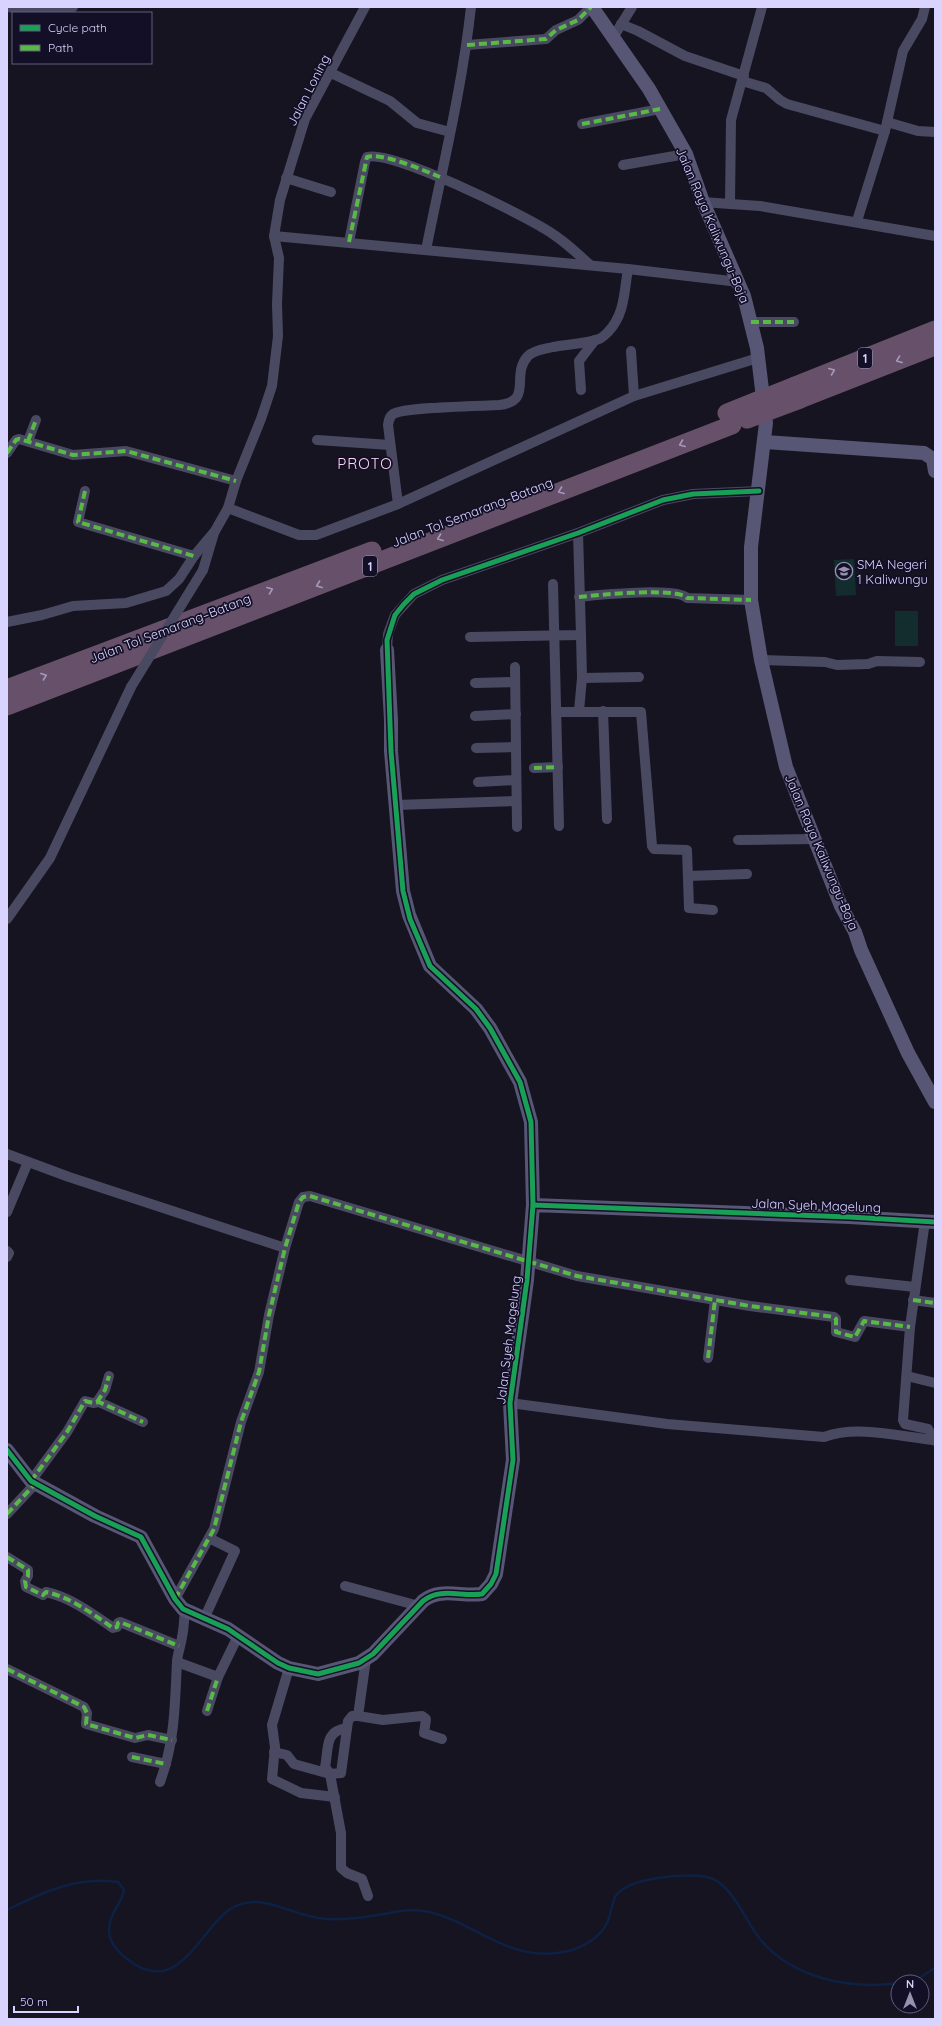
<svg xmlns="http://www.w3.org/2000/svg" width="942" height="2026" font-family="Quicksand,sans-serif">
	<rect width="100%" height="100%" fill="#161421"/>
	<!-- green -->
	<g fill="#132c2d">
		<path d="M854 559 856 595 836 596 834 560Z"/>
		<rect x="895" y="611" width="23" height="35"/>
	</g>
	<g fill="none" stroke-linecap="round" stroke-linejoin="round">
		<!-- stream -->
		<g stroke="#0d2144" stroke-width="2.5">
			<path d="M7 1910C43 1892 77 1876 118 1882L124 1890C121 1905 109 1913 109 1930 109 1942 117 1951 126 1958 174 1998 195 1940 225 1913 237 1902 254 1900 270 1904 289 1909 307 1918 327 1919 341 1920 357 1918 371 1916 389 1914 405 1908 424 1911 470 1919 505 1960 557 1953 577 1951 600 1940 608 1921 611 1913 612 1904 615 1897 627 1877 686 1873 707 1877 732 1882 745 1921 760 1939 792 1978 850 1990 898 1983"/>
			<path d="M904 1982 916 1980 935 1968"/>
		</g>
		<!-- street -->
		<g stroke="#4a4962" stroke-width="10">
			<path d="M7 7 51 12 73 7"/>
			<path d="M621 24 638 31 685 56 744 76"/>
			<path d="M614 36 632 7"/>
			<path d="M467 45 546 39 556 30 578 20 591 7"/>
			<path d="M331 73 390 101 417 123 450 132"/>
			<path d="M742 81 766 88 780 100 787 104 885 131"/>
			<path d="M887 122 918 131 935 132"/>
			<path d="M582 124 660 109"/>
			<path d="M623 165 686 154"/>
			<path d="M286 178 331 192"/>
			<path d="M703 202 730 204 731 120 762 7"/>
			<path d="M730 204 760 206 935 236"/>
			<path d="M857 221 885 131 903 51 922 19 925 7"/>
			<path d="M274 236 628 269 739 282"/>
			<path d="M349 242 365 162 367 157C391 149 519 213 545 229 562 239 576 252 590 265"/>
			<path d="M426 250C442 169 462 89 471 7"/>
			<path d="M751 322H794"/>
			<path d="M631 351 634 396"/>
			<path d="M581 390 579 361 595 340"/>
			<path d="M317 440 390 445"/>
			<path d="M28 441 36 420"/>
			<path d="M7 453 16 440 19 439 73 455 126 451 236 481"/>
			<path d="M85 491 78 522 194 556"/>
			<path d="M398 504 388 425C389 420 389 417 393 414 404 407 481 406 499 405 534 401 510 375 528 356 534 350 545 349 553 347 568 344 585 344 599 339 602 338 605 335 608 332 625 314 624 292 628 269"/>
			<path d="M228 508 299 535H316L398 504 634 396 758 358"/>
			<path d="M203 570 214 533"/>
			<path d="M553 584 559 826"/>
			<path d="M579 597C597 595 678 587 687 598L751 600"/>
			<path d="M7 622 42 615 73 606 126 603 166 591 179 579 194 556 215 531 228 508 236 481 261 419 272 386 278 336 277 304 279 258 274 236 280 200 305 119 365 7"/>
			<path d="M470 637 581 635 578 533"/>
			<path d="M387 650 388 634 395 615 414 594 442 580 578 533 663 500 693 494 759 491"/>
			<path d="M761 660 825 662 837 665 868 664 877 661 920 662"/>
			<path d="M515 667 517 827"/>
			<path d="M582 678 639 677"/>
			<path d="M475 683 515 682"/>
			<path d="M579 711 582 678 581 635"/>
			<path d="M603 711 607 819"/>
			<path d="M556 712H641L652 846 654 849 687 850 689 908 713 910"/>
			<path d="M475 716 516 714"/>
			<path d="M476 748 516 747"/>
			<path d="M534 768 558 767"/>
			<path d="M478 782 516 780"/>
			<path d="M396 805 516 801"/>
			<path d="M738 840 814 839"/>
			<path d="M688 876 747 874"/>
			<path d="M7 919 50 858 131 687"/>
			<path d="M7 1154 69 1177 285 1248"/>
			<path d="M7 1212 28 1162"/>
			<path d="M925 1221 910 1327 903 1420 905 1424 928 1429 935 1441"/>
			<path d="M7 1251 9 1253 7 1257"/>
			<path d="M850 1280 915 1287"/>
			<path d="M913 1300 935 1303"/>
			<path d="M708 1358 715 1300"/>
			<path d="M907 1376 935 1383"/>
			<path d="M97 1402 105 1390 109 1376"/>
			<path d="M510 1403 667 1424 824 1437C856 1425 898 1436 933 1440"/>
			<path d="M31 1481 67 1432 85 1401 93 1403 99 1402 143 1422"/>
			<path d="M7 1514 36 1483"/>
			<path d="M7 1557 28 1570V1576L25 1581 26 1587 43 1595 46 1592C70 1597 93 1614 113 1628L117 1627 118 1623 120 1622 179 1646"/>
			<path d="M345 1586 419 1606"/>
			<path d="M175 1599 214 1529 241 1422 259 1372 269 1315 285 1248 299 1202 303 1197 310 1196 577 1276 750 1306 834 1317 836 1319V1332L855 1337 864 1321 910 1327"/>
			<path d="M204 1619 235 1551 209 1538"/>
			<path d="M366 1659 358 1716 383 1720 422 1716 426 1719 424 1733 442 1739"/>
			<path d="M177 1662 218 1677 238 1636"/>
			<path d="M289 1668 272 1725 275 1747 272 1779 301 1793 335 1797"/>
			<path d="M7 1669 84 1707 87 1713 86 1724 135 1738 148 1735 172 1740"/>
			<path d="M207 1711 218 1677"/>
			<path d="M347 1728C324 1731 329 1748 325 1767L330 1774 341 1833V1868L347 1873 362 1879 368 1896"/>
			<path d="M274 1752 287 1755 294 1764 330 1774 341 1773 348 1721 352 1716H358"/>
			<path d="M132 1757 166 1764"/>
			<path d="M160 1782C175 1742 175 1703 177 1661 178 1652 181 1645 182 1637 184 1629 184 1619 185 1610"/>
		</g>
		<!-- secondary -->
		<g stroke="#575674" stroke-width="14">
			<path d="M592 7 649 89 686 154 703 202 744 296 757 348 766 423 751 547V600L761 660 786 767 841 906 855 932 861 950 908 1053 935 1102"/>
			<path d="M765 442 924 453 933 459 935 471"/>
			<path d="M387 650 391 720V751L403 891 409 915 430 966 476 1009 490 1028 520 1082 531 1122 533 1205"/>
			<path d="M7 1450 31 1481 95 1516 141 1537 175 1599 183 1609 228 1629 278 1663 289 1668 318 1674 359 1663 373 1654 423 1601C440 1587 461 1597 482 1594L491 1584 496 1574 513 1460 510 1403 527 1280 533 1205 849 1217 935 1222"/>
		</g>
		<!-- highway -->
		<g stroke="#67516a" stroke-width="19">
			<path d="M795 386 935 330"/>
			<path d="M800 399 935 346"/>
			<path d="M7 689 372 551"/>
			<path d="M7 706 732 425"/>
		</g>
		<!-- street-bridge -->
		<path stroke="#4a4962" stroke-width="10" d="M131 687 203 570"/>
		<!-- highway-bridge -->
		<g stroke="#67516a" stroke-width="19">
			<path d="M727 413 795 386"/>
			<path d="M747 419 800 399"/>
		</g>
		<!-- quiet -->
		<g stroke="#58b947" stroke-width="4" stroke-dasharray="8 4" stroke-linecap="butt">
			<path d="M467 45 546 39 556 30 578 20 591 7"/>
			<path d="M582 124 660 109"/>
			<path d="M349 242 367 157C382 152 425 171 440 177"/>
			<path d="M751 322H794"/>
			<path d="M28 441 36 420"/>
			<path d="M7 453 16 440 19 439 73 455 126 451 236 481"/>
			<path d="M85 491 78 522 194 556"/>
			<path d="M579 597C597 595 678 587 687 598L751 600"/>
			<path d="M534 768 558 767"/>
			<path d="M913 1300 935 1303"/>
			<path d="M708 1358 715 1300"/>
			<path d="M97 1402 105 1390 109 1376"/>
			<path d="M31 1481 67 1432 85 1401 93 1403 99 1402 143 1422"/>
			<path d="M7 1514 36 1483"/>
			<path d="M7 1557 28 1570V1576L25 1581 26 1587 43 1595 46 1592C70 1597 93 1614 113 1628L117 1627 118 1623 120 1622 179 1646"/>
			<path d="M175 1599 214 1529 241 1422 259 1372 269 1315 285 1248 299 1202 303 1197 310 1196 577 1276 750 1306 834 1317 836 1319V1332L855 1337 864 1321 910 1327"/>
			<path d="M7 1669 84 1707 87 1713 86 1724 135 1738 148 1735 172 1740"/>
			<path d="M207 1711 218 1677"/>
			<path d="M132 1757 166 1764"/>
		</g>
		<defs>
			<g id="cycleway">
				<path d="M533 1205 531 1122 520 1082 490 1028 476 1009 430 966 410 919 403 891 391 751 387 640 395 615 404 604 414 594 442 580 578 533 663 500 693 494 759 491"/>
				<path d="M7 1450 31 1481 95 1516 141 1537 175 1599 183 1609 228 1629 278 1663 289 1668 318 1674 359 1663 373 1654 423 1601C440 1587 461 1597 482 1594L491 1584 496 1574 513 1460 510 1403 527 1280 533 1205 849 1217 935 1222"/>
			</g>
		</defs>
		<!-- cycleway casing -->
		<use href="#cycleway" stroke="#130f26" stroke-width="8"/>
		<!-- cycleway -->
		<use href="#cycleway" stroke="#1a9f57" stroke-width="5"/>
	</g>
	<!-- one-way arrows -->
	<defs><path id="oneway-chevron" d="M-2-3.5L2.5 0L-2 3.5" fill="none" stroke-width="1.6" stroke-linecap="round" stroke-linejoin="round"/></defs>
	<g stroke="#a699bc">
		<use href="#oneway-chevron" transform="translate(899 360) rotate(159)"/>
		<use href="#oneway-chevron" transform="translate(832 371) rotate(-22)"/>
		<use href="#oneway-chevron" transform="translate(682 444) rotate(159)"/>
		<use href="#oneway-chevron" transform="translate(561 491) rotate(159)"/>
		<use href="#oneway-chevron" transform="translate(440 538) rotate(159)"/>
		<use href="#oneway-chevron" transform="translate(319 585) rotate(159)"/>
		<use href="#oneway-chevron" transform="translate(270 590) rotate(-21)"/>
		<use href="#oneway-chevron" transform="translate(44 676) rotate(-20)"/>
	</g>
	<!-- icons -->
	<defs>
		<symbol id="school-ring" viewBox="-11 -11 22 22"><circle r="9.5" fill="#130f26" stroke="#9591b1" stroke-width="1.5"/><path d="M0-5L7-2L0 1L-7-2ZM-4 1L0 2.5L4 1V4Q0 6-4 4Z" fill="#9591b1"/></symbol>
	</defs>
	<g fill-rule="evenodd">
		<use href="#school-ring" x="834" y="561" width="20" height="20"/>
	</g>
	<g text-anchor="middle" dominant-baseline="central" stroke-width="3.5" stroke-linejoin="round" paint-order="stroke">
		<!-- shield labels -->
		<g fill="#130f26" stroke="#9e99be" stroke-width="1">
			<rect x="858" y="348" width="14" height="20" rx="3"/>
			<rect x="363" y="556" width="14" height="20" rx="3"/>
		</g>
		<g font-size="12" font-weight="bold" fill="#d9d4ff">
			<text x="865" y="358">1</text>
			<text x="370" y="566">1</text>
		</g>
		<!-- street labels -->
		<g font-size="13" fill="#d9d4ff" stroke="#130f26">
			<text transform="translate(308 90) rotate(-63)">Jalan Loning</text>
			<text transform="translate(713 225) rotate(67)">Jalan Raya Kaliwungu-Boja</text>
			<text transform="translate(472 512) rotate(-21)">Jalan Tol Semarang–Batang</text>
			<text transform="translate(170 628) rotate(-21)">Jalan Tol Semarang–Batang</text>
			<text transform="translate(822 852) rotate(67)">Jalan Raya Kaliwungu-Boja</text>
			<text transform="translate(816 1205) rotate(2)">Jalan Syeh Magelung</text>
			<text transform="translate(508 1340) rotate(-83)">Jalan Syeh Magelung</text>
		</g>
		<!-- poi labels -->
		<g font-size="13" fill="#d9d4ff" stroke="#130f26" text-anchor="start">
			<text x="857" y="564">SMA Negeri<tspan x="857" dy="15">1 Kaliwungu</tspan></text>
		</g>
		<!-- quarter labels -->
		<g font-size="15" letter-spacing="1" fill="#ffd6f0" stroke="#130f26">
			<text x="365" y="463">PROTO</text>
		</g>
	</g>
	<!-- border -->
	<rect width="942" height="2026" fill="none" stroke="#d9d4ff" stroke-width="16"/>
	<!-- legend -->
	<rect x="12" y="12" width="140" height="52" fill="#130f26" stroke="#625e7d"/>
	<rect x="20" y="25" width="20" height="6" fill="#1a9f57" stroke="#625e7d"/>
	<text x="48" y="32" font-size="12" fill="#d9d4ff">Cycle path</text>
	<rect x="20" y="45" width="20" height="6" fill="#58b947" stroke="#625e7d"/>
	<text x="48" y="52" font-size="12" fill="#d9d4ff">Path</text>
	<!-- north arrow -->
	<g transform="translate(910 1994)"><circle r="19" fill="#130f26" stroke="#625e7d"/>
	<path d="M0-3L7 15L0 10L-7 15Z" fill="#9591b1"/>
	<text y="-6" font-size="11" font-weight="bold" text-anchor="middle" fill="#d9d4ff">N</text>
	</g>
	<!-- scale -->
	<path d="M14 2006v6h64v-6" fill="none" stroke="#d9d4ff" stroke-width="2"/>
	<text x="20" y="2006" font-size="12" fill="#d9d4ff" stroke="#130f26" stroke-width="3" paint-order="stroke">50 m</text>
</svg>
